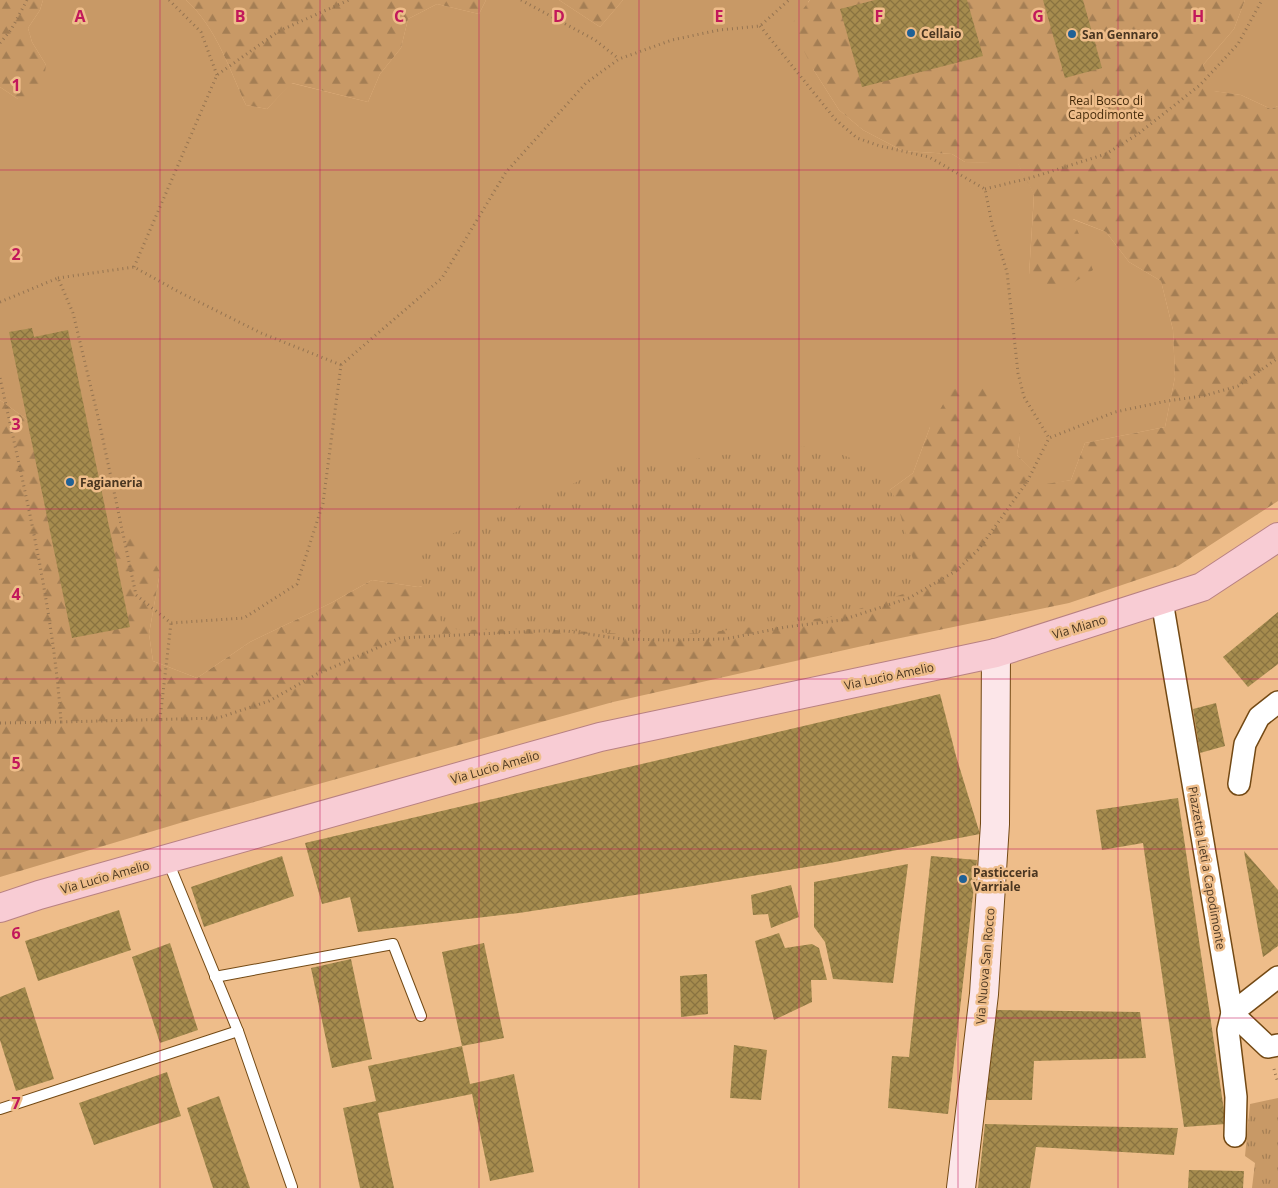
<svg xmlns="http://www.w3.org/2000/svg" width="1278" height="1188" font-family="'Open Sans',sans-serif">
	<defs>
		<pattern id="forest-firs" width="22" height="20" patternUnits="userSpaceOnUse" patternTransform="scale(1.25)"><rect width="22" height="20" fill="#c89966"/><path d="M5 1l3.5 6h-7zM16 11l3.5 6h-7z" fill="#a47e54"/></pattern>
		<pattern id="park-tufts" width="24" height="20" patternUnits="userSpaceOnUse" patternTransform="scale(1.25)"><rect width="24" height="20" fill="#c89966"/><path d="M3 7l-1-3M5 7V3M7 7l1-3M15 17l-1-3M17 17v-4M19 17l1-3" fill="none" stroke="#a47e54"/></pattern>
		<pattern id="building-cross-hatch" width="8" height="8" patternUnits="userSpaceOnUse" patternTransform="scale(1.25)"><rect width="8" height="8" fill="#a68c4e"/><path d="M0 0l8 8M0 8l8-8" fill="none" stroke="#897340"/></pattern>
	</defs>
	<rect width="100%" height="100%" fill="#eebd8a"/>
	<!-- grass -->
	<g fill="#c89966">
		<path d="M43 0H186C217 28 229 69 246 105L267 109 291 83 368 102 380 74 401 48 408 19 437 4 479 14 486 0H559L600 27 623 0H810L808 2 813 69 839 110 863 130 903 151 952 154 965 162 1018 163 1034 194 1029 275 1072 219 1106 232 1129 262 1161 281 1173 330 1175 377 1165 427 1085 443 1071 480 1046 485 1017 455 1020 436 930 427 913 473 865 508 480 578 418 587 372 580 331 603 250 642 197 678 153 661 149 634 160 572 82 480 54 439 0 400V87L18 99 46 65 32 42 28 28 40 10Z"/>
		<path d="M1245 0H1278V106L1271 109 1241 95 1213 91 1203 65 1234 29Z"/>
	</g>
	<!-- forest -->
	<g fill="url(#forest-firs)">
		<path d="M0 0H43L40 10 28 28 32 42 46 65 41 101 18 99 0 87Z"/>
		<path d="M186 0H486L479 14 437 4 408 19 401 48 380 74 368 102 292 83 267 109 246 105C229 69 217 28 186 0Z"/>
		<path d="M559 0H623L600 27Z"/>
		<path d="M810 0H1245L1234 29 1203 65 1214 91 1241 95 1271 109 1278 106V501L1178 566 1069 603 867 645 613 702 200 817 0 877V400L54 439 82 480 140 538 160 572 149 634 153 661 197 678 250 642 331 603 372 580 418 587 480 578 865 508 913 473 930 427 953 387 985 383 1010 401 1020 436 1017 455 1046 484 1071 480 1085 443 1165 427 1175 377 1173 330 1161 281 1129 262 1106 232 1073 219 1093 270 1058 293 1029 275 1034 195 1018 164 965 162 952 154 903 151 863 130 839 110 813 69 791 25Z"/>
	</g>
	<!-- park -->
	<g fill="url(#park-tufts)">
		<path d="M807 446 830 450 871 466 896 499 921 588 838 616 705 633 645 635 537 629 459 630 443 625 418 580 419 563 425 550 437 540 482 521 503 516 531 499 569 486 595 472 626 463 660 459 681 461 766 449H784Z"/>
		<path d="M1278 1098V1188H1252L1255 1163 1245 1156 1250 1104Z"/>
	</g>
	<!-- building -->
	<g fill="url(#building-cross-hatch)">
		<path d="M875 0H967L983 56 862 87 840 9Z"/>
		<path d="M1043 0H1083L1102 68 1065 78Z"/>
		<path d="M32 328 34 337 68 330 130 627 72 638 9 332Z"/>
		<path d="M1278 612V664L1248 687 1223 657Z"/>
		<path d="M940 694 956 756 980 834 830 863 693 886 519 913 358 932 350 897 322 904 305 843Z"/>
		<path d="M1216 703 1225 746 1200 753 1193 709Z"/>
		<path d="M1178 798 1226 1124 1184 1127 1143 843 1102 850 1096 810Z"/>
		<path d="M1244 851 1278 890V946L1263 957Z"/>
		<path d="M282 856 294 896 204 927 191 887Z"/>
		<path d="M931 856 977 860 948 1114 888 1108 892 1056 909 1057Z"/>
		<path d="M908 864 893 983 833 979 825 942 814 927V882Z"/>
		<path d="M791 885 799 917 771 928 768 914 753 915 751 895Z"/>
		<path d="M119 910 131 950 38 981 25 941Z"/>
		<path d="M779 933 785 948 812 944 819 948 827 980H811L812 1002 774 1020 755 941Z"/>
		<path d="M170 943 198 1030 160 1043 132 957Z"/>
		<path d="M484 943 504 1038 462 1046 442 952Z"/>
		<path d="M351 959 372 1059 332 1068 311 968Z"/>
		<path d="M707 974 708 1014 681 1017 680 976Z"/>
		<path d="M25 987 54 1079 16 1091 0 1040V997Z"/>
		<path d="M996 1010 1140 1012 1146 1058 1034 1061 1032 1100H986Z"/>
		<path d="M734 1045 767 1050 761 1100 730 1098Z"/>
		<path d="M462 1046 470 1084 514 1074 534 1172 490 1181 472 1094 378 1113 394 1188H360L343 1108 376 1101 368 1066Z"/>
		<path d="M167 1072 181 1116 94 1145 79 1103Z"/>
		<path d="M219 1096 250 1188H213L187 1108Z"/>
		<path d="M985 1124 1178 1128 1174 1155 1036 1147 1030 1188H978Z"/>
		<path d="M1189 1170 1244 1171 1243 1188H1188Z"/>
	</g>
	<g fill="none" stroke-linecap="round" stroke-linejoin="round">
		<defs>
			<g id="service">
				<path d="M167 859 238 1031 292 1187"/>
				<path d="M215 977 393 944 421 1016"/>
				<path d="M0 1109 238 1031"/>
			</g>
			<g id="minor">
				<path d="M1162 601 1232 1013 1228 1030 1236 1097 1235 1136"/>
				<path d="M1239 784 1245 744 1259 717 1278 702"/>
				<path d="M1232 1013 1268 1047 1278 1045"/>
				<path d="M1232 1013 1278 977"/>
			</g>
			<path id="secondary" d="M961 1188 984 994 995 824 996 653"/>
			<path id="primary" d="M0 908 39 895 600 737 996 653 1202 587 1278 537"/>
		</defs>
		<!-- service casing -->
		<use href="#service" stroke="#734914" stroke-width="12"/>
		<!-- minor casing -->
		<use href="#minor" stroke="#734914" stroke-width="24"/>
		<!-- secondary casing -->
		<use href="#secondary" stroke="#734914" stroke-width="30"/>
		<!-- primary casing -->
		<use href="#primary" stroke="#b88182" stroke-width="30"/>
		<!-- path -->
		<g stroke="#957451" stroke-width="3" stroke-dasharray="1 4" stroke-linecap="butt">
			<path d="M169 0 201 32 217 75"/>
			<path d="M521 0 595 40 619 59"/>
			<path d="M760 26 835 119 857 138 880 146 929 157 985 189 992 224 1007 272 1018 373 1024 397 1049 438"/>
			<path d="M0 43 11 30 27 0"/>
			<path d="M985 189 1030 178 1106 154 1138 134 1200 85 1238 44 1262 0"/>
			<path d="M134 267 217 75 279 31 349 0"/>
			<path d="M58 278 134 267 179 292 261 333 341 365"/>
			<path d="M0 302 58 278 73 313 99 421 136 595 171 623 244 618 297 584 323 503 341 365 442 278 506 172 586 83 619 59 672 40 719 30 760 26 789 0"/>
			<path d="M0 378C25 492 53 606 61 722L218 718 269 701 317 674 400 638 538 631H567L622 639 667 640 725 639 786 627 842 620 909 598 956 571 979 549 1027 482 1049 438 1115 412 1167 401 1203 396 1238 386 1278 358"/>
			<path d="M160 719 171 623"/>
			<path d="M0 723 61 722"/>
			<path d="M1274 1069 1278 1083"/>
		</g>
		<!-- service -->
		<use href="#service" stroke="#fff" stroke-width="10"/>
		<!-- minor -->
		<use href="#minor" stroke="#fff" stroke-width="21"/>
		<!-- secondary -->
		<use href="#secondary" stroke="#fce6e9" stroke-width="28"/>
		<!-- primary -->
		<use href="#primary" stroke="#f8ccd4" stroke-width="28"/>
	</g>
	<!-- grid -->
	<path fill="none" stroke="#c2185b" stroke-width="1" stroke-opacity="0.55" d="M160 0V1188M320 0V1188M479 0V1188M639 0V1188M799 0V1188M958 0V1188M1118 0V1188M0 170H1278M0 339H1278M0 509H1278M0 679H1278M0 849H1278M0 1018H1278"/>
	<!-- markers -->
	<g fill="#1f6196" stroke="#eebd8a" stroke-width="2">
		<circle cx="911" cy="33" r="5"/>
		<circle cx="1072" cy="34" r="5"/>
		<circle cx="70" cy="482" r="5"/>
		<circle cx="963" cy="879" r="5"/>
	</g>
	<g text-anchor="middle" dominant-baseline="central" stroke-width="5" stroke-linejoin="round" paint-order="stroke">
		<!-- poi labels -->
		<g font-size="12" font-weight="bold" fill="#4a3621" stroke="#eebd8a" text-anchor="start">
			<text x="921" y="33">Cellaio</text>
			<text x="1082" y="34">San Gennaro</text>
			<text x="80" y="482">Fagianeria</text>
			<text x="973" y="872">Pasticceria<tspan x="973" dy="14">Varriale</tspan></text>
		</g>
		<!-- park labels -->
		<g font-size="12" fill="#462b0a" stroke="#eebd8a">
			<text x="1106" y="100">Real Bosco di<tspan x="1106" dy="14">Capodimonte</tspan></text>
		</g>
		<!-- street labels -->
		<g font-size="12" fill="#4a3621" stroke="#eebd8a">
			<text transform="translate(1079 627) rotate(-17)">Via Miano</text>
			<text transform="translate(889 676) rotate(-12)">Via Lucio Amelio</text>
			<text transform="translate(495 767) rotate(-16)">Via Lucio Amelio</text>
			<text transform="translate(1207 868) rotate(80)">Piazzetta Lieti a Capodimonte</text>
			<text transform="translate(105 877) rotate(-16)">Via Lucio Amelio</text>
			<text transform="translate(985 966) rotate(-85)">Via Nuova San Rocco</text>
		</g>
	</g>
	<g font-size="16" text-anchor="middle" font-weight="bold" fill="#c2185b" stroke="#eebd8a" stroke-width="5" stroke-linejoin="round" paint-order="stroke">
		<text x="80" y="22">A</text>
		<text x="240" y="22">B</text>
		<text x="399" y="22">C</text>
		<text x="559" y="22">D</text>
		<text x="719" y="22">E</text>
		<text x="879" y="22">F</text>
		<text x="1038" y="22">G</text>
		<text x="1198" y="22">H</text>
		<text x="16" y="91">1</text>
		<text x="16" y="260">2</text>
		<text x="16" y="430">3</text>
		<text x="16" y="600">4</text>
		<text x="16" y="769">5</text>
		<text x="16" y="939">6</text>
		<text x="16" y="1109">7</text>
	</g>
</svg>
